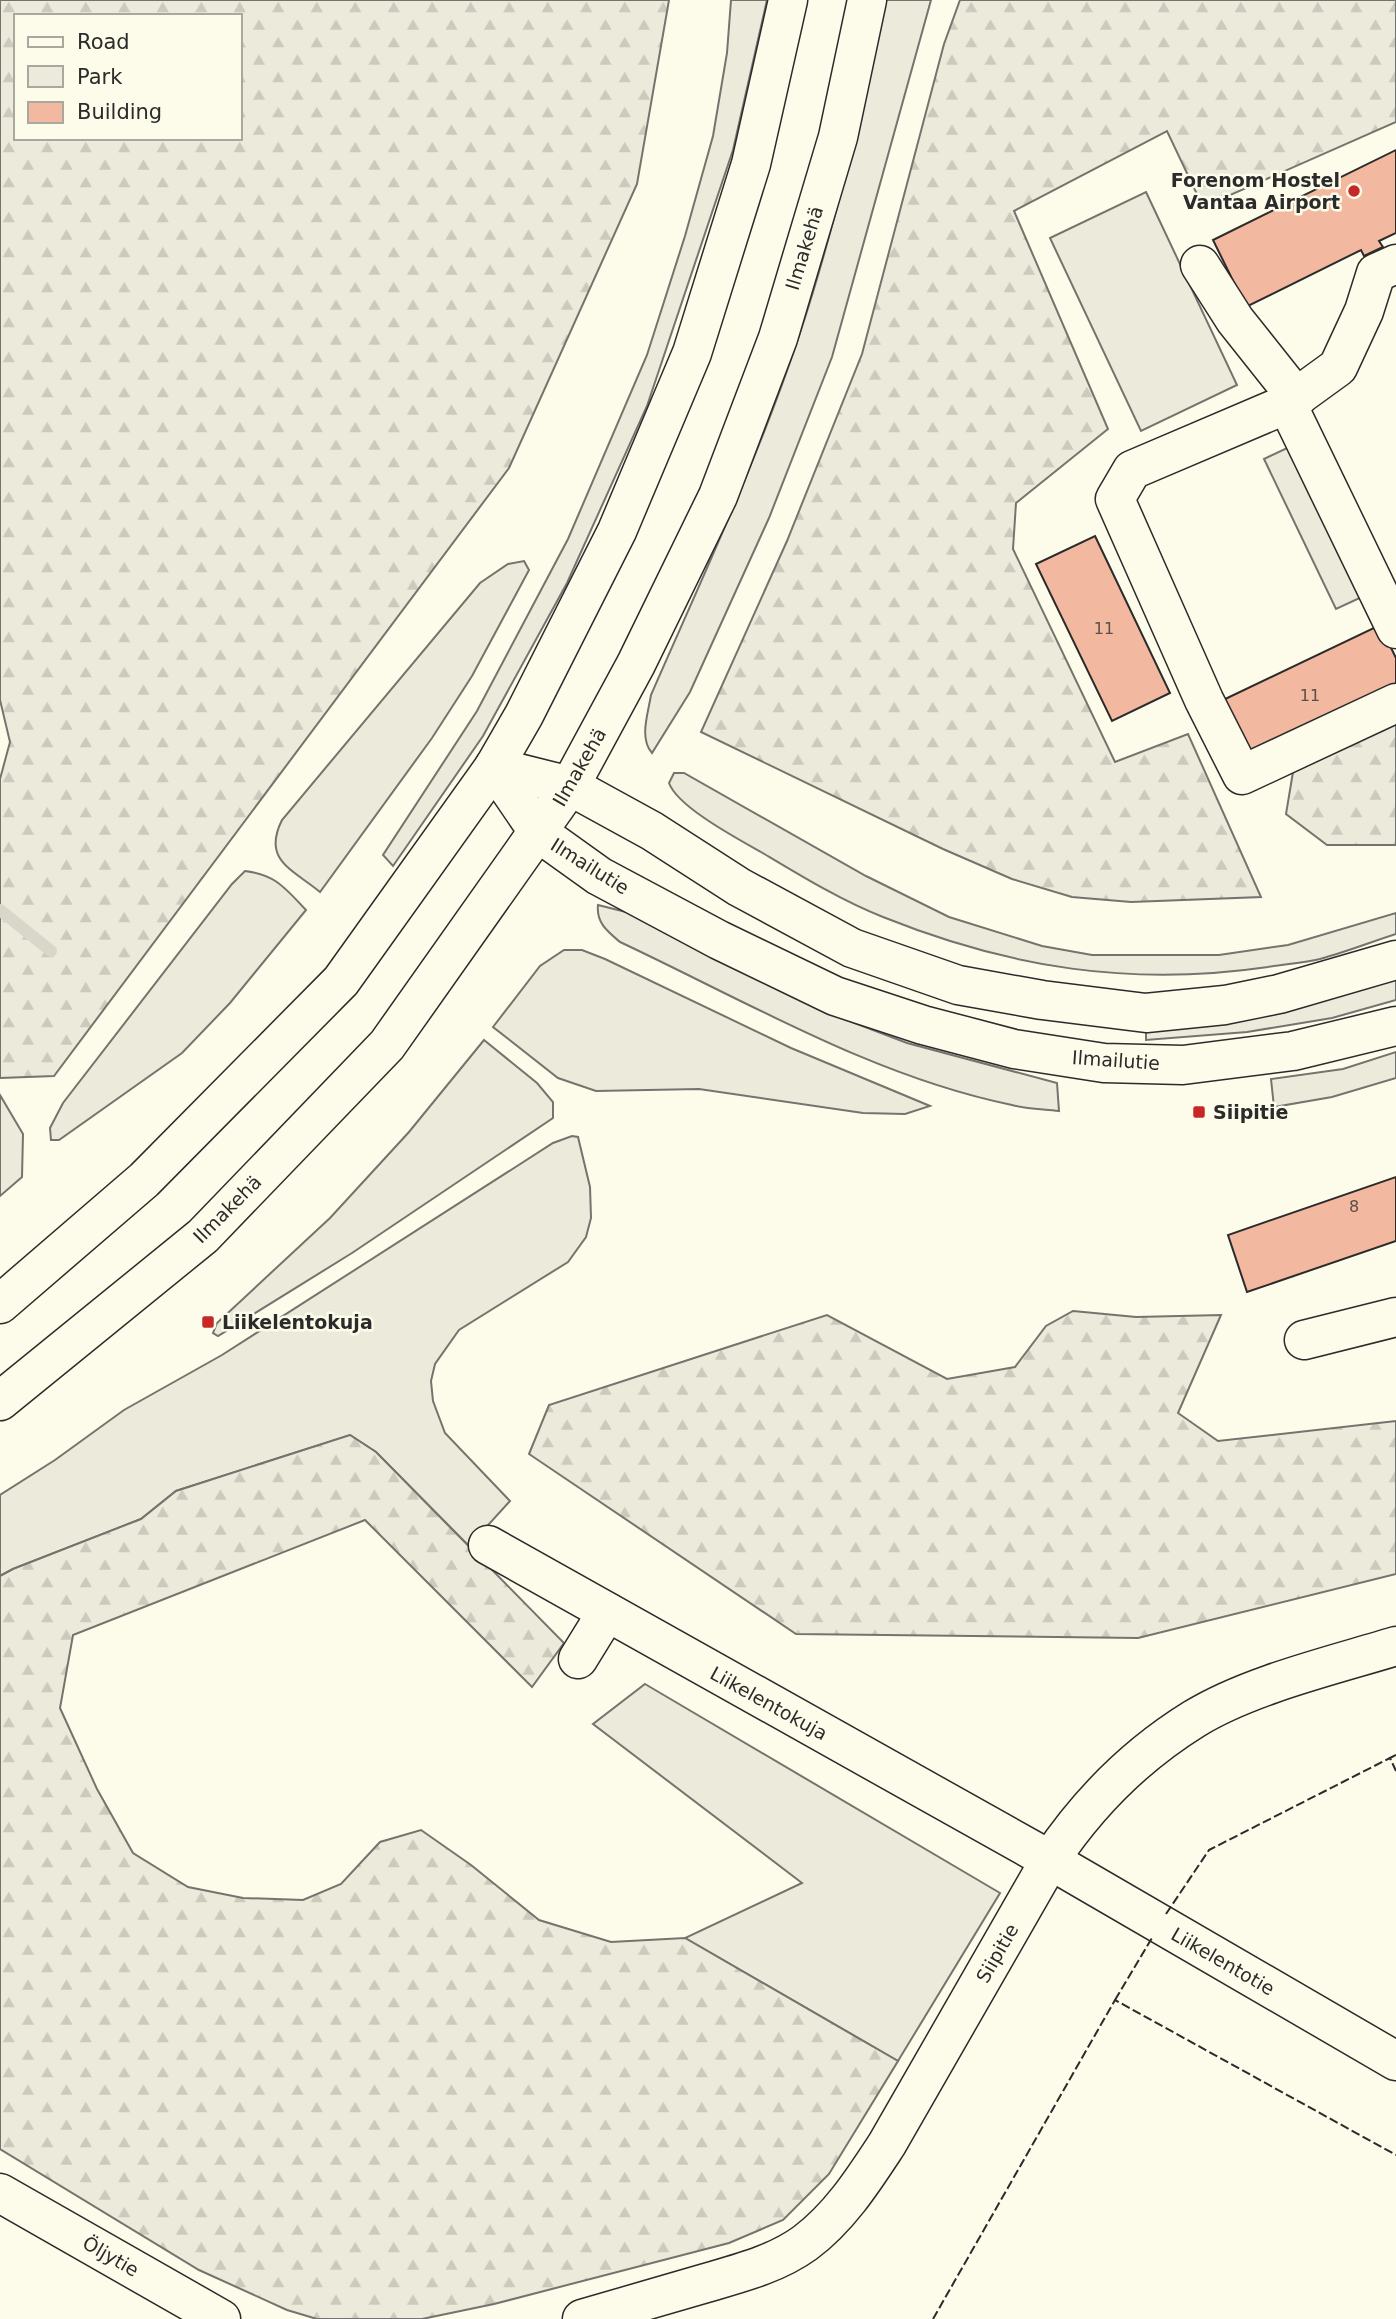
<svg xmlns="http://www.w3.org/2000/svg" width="1396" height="2319" font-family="'DejaVu Sans',sans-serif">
	<defs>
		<pattern id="forest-firs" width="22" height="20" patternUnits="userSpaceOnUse" patternTransform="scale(1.75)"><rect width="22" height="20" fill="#ecebdb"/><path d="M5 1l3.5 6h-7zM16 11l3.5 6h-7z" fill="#cbcabc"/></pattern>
	</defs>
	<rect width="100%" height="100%" fill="#fdfbea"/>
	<!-- green -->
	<g fill="#ecebdb" stroke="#74746e" stroke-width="2">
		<path d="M731 0H767L733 150 647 406 567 583 483 736 393 866 383 855 477 711 568 539 647 355 685 236 713 136 727 53Z"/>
		<path d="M886 0H931L832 357 769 518 690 692 652 753C639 738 648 714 651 695 703 576 759 457 800 333 836 224 861 112 886 0Z"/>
		<path d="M1146 192 1237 385 1141 431 1050 238Z"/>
		<path d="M524 561 529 570 472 676 432 738 320 892C292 869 262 860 282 820L480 583 508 564Z"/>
		<path d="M674 773H684L866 876 949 917 1042 946 1092 955H1219L1288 945 1396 913V934C1371 942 1346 952 1320 959 1303 963 1285 964 1268 967 1131 987 1010 968 883 917 844 902 801 876 766 855 742 841 678 808 669 783Z"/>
		<path d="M245 871C276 875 285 888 306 910L230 1003 182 1053 59 1140H51L50 1128 63 1103 232 884Z"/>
		<path d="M598 905 630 913 823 1011 907 1043 1057 1083 1059 1111C1043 1109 1027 1109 1012 1105 874 1077 746 1001 620 942 608 932 596 923 598 905Z"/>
		<path d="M564 950H582L605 959 791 1048 930 1106 905 1114 863 1113 699 1089 596 1091 558 1078 493 1027 540 966Z"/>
		<path d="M1396 973V1000L1332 1018 1247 1032 1146 1040V1029Z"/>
		<path d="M484 1040 537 1083 553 1102V1118L352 1253 218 1336 213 1333 217 1323 330 1218 409 1132Z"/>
		<path d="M1396 1052V1078L1332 1097 1274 1107 1271 1079 1343 1069Z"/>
		<path d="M0 1095 23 1134 22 1177 0 1196Z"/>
		<path d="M572 1136 578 1137 590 1187 591 1218 586 1237 568 1262 459 1330 435 1364 431 1381 433 1401 445 1433 510 1501 469 1546 376 1452 350 1435 176 1491 141 1519 13 1569 0 1576V1495L55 1460 124 1410 222 1355 553 1143Z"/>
		<path d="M645 1684 1000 1893 898 2061 685 1938 802 1883 593 1724Z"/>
	</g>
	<!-- forest -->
	<g fill="url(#forest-firs)" stroke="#74746e" stroke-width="2" fill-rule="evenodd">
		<path d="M0 0H669L637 184 509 468 54 1076 0 1078V779L10 742 0 700ZM16 16H240V138H16Z"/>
		<path d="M960 0H1396V122L1203 207 1167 131 1014 211 1108 429 1016 503 1013 549 1115 762 1188 734 1261 897 1131 902 1072 897 1012 879 943 849 701 732 787 541 862 354 944 44Z"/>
		<path d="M1396 721V845H1327L1286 814 1293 772Z"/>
		<path d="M1073 1311 1136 1317 1221 1315 1178 1413 1218 1441 1396 1421V1574L1138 1638 796 1634 529 1454 549 1405 827 1315 947 1379 1015 1367 1046 1326Z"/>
		<path d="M350 1435 376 1452 564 1643 532 1687 365 1520 73 1635 60 1708 97 1789 133 1853 188 1887 243 1898 303 1900 341 1884 380 1842 421 1830 471 1865 539 1920 611 1942 685 1938 898 2061 829 2174 783 2220 729 2243 494 2304 422 2319H317L287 2310 199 2270 0 2149V1576L13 1569 141 1519 176 1491Z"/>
	</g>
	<!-- parking -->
	<path fill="#eceadb" stroke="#74746e" stroke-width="2" d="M1304 440 1377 590 1336 609 1264 459Z"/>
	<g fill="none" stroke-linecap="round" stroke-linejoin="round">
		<!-- stream -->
		<path stroke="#d8d7c9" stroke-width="12" d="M0 910 51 951"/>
	</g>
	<!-- building -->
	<g fill="#f2b8a0" stroke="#2b2b2b" stroke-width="2">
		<path d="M1396 150V233L1379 241 1383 247 1364 256 1361 250 1246 307 1213 240Z"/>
		<path d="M1095 536 1170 693 1112 721 1036 564Z"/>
		<path d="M1380 625 1396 658V690L1252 760 1223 700Z"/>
		<path d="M1396 1177V1241L1247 1292 1228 1235Z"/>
	</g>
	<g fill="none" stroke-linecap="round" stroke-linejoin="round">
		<defs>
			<g id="minor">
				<path d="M1396 264 1376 273 1364 311 1338 367 1287 404 1132 470 1115 499 1204 700 1242 775 1396 703"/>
				<path d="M1200 265 1235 320 1297 398"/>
				<path d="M1287 404 1396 629"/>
				<path d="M1304 1340 1396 1317"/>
				<path d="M488 1545 1050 1860 1396 2061"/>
				<path d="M578 1659 607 1612"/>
				<path d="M0 2193 221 2319"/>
				<path d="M582 2319C623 2307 665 2295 706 2283 740 2273 776 2264 805 2243 840 2217 864 2179 887 2144L1050 1860C1088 1803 1136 1755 1194 1719 1249 1685 1334 1665 1396 1646"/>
			</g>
			<g id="major">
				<path d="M494 767 539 833 599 876 719 940 835 996 923 1025 1014 1049 1104 1063 1183 1065 1293 1051 1396 1026"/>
				<path d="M494 767 570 786 652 831 739 887 852 948 958 985 1042 1000 1146 1013 1225 1005 1279 994 1396 960"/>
				<path d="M0 1304 144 1180 341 981 494 767 524 715 617 531 692 353 751 164 788 0"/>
				<path d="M0 1401 203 1236 387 1045 570 786 636 664 718 496 778 338 838 137 867 0"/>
			</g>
		</defs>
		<!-- minor casing -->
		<use href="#minor" stroke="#2b2b2b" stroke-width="41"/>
		<!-- major casing -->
		<use href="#major" stroke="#2b2b2b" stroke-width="41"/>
		<!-- minor -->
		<use href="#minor" stroke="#fdfbea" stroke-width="38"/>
		<!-- major -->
		<use href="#major" stroke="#fdfbea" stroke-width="38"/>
		<!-- fence -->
		<g stroke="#2b2b2b" stroke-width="2" stroke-dasharray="9 3.5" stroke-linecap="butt">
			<path d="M1396 1755 1390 1758 1396 1771"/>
			<path d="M1166 1914 1209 1850 1390 1758"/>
			<path d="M1115 2000 1152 1938"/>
			<path d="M933 2319 1115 2000 1396 2155"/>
		</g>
	</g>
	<!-- markers -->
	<g fill="#c62828" stroke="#fdfbea" stroke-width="2.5">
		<circle cx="1354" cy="191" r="7"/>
		<rect x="1192" y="1105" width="14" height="14" rx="3.5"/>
		<rect x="201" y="1315" width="14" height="14" rx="3.5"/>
	</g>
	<g text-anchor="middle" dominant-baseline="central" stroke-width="5" stroke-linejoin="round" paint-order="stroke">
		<!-- number labels -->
		<g font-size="16" fill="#5d4e48">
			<text x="1104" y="628">11</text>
			<text x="1310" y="695">11</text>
			<text x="1354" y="1206">8</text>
		</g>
		<!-- poi labels -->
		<g font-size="19" font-weight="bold" fill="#2b2b2b" stroke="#fdfbea" text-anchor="start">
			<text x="1340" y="180" text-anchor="end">Forenom Hostel<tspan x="1340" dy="22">Vantaa Airport</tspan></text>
			<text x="1213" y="1112">Siipitie</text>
			<text x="222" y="1322">Liikelentokuja</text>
		</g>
		<!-- street labels -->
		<g font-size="19" fill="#2b2b2b" stroke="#fdfbea">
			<text transform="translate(804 248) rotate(-73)">Ilmakehä</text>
			<text transform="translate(579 767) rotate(-60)">Ilmakehä</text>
			<text transform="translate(590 866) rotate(32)">Ilmailutie</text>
			<text transform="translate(1116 1060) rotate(4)">Ilmailutie</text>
			<text transform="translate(227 1209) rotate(-45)">Ilmakehä</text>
			<text transform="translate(769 1703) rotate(29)">Liikelentokuja</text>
			<text transform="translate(997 1953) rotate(-60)">Siipitie</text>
			<text transform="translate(1223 1961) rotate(30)">Liikelentotie</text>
			<text transform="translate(111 2256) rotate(30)">Öljytie</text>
		</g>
	</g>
	<!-- legend -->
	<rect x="14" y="14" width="228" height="126" fill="#fdfbea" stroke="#a9a89e" stroke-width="2"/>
	<rect x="28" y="37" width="35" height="10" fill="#fdfbea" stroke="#a9a89e" stroke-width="2"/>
	<text x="77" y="49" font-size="21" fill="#2b2b2b">Road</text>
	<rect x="28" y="66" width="35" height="21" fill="#ecebdb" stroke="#a9a89e" stroke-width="2"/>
	<text x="77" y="84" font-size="21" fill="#2b2b2b">Park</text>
	<rect x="28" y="102" width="35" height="21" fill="#f2b8a0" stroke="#a9a89e" stroke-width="2"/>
	<text x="77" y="119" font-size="21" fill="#2b2b2b">Building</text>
</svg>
